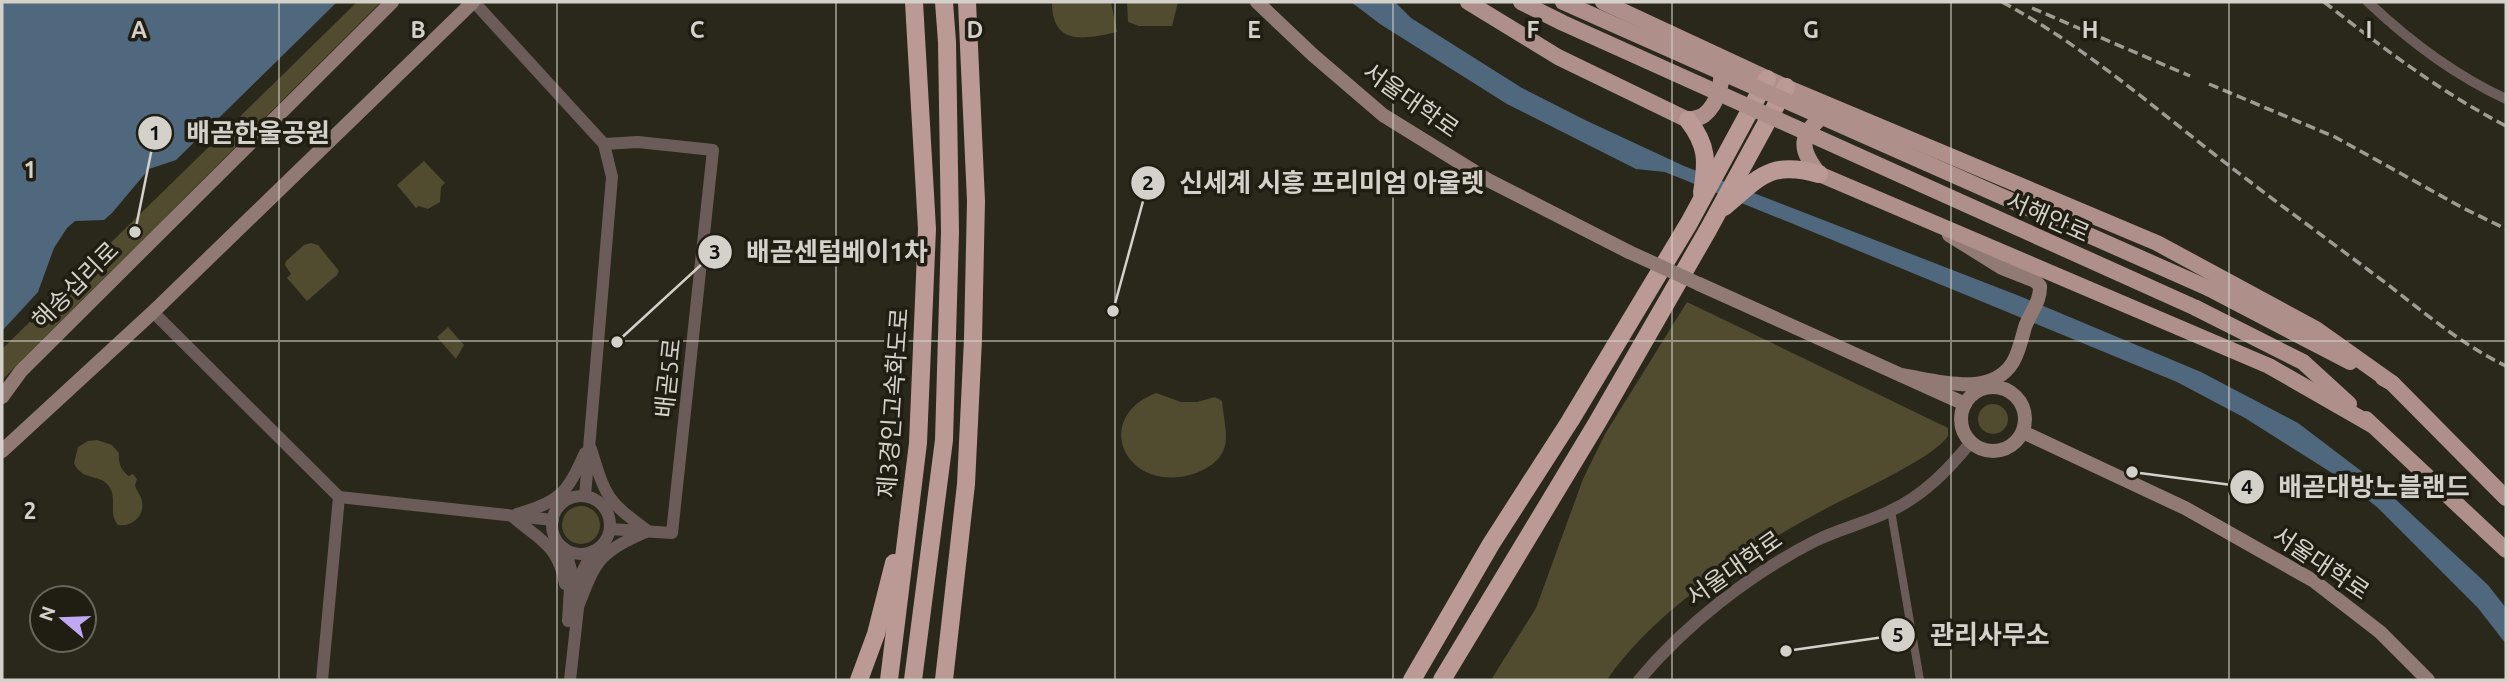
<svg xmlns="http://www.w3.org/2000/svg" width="2508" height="682" font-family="Ubuntu,'Noto Sans KR',sans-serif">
	<rect width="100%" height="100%" fill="#2a271b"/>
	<!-- green -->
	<g fill="#514b2f">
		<path d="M357 2H381L2 380V349Z"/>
		<path d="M1052 2H1111L1117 32C1085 39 1052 47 1052 2Z"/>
		<path d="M1127 2H1178L1172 26H1139L1128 22Z"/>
		<path d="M424 161 445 183 441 187 440 202 428 209 419 206 416 208 397 185Z"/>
		<path d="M311 243 318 245 339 271 337 275 307 301 287 278 291 274 285 265 286 261 304 245Z"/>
		<path d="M1687 302 1944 426 1948 428V436C1935 457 1854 494 1829 507 1753 547 1656 608 1607 680H1491L1536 608 1583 479 1605 434Z"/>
		<path d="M448 327 464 345 456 359 437 337Z"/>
		<path d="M1156 393 1181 402H1197L1215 397 1222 401C1223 415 1229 437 1224 449 1220 461 1207 469 1196 473 1128 497 1089 419 1156 393Z"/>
		<circle cx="1993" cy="419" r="15"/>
		<path d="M97 440 112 445 119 453C118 462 121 471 129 476L133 474 137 479 135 485C136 491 141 495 142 501 145 516 132 527 118 525 108 514 117 500 110 488 101 472 83 483 74 463L78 447 88 441Z"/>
		<circle cx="581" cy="525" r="19"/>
	</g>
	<!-- water -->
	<g fill="#4f687d">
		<path d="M2 2H337L176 160 149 169 112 213 104 220 75 221 67 228 54 248 38 292 2 331Z"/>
		<path d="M1351 2H1395L1411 18 1522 88 1585 120 1684 166 2017 295 2201 372 2298 423 2381 486 2488 585 2506 608V644L2478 608 2377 507 2340 478 2245 418 2177 382 1808 230 1665 172 1636 169 1507 104 1380 24Z"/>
	</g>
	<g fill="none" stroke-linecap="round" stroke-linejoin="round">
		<!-- pedestrian -->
		<path stroke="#6b5c59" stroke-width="8" d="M1891 511 1920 680"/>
		<!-- minor -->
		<path stroke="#6b5c59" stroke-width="10" d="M2368 2C2408 40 2456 76 2506 99"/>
		<!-- tertiary -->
		<g stroke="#6b5c59" stroke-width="12">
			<path d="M474 2 604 144 612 177 585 496"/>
			<path d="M604 144 638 142 713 150 672 533 610 529"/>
			<path d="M153 312 339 497 322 680"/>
			<circle cx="581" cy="525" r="29"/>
			<path d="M339 497 553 520"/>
			<path d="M517 514C560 502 567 493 585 453"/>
			<path d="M512 516C539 540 558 544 565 584"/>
			<path d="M565 549 571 570 568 621"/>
			<path d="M578 607C596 559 600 552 648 531 607 501 606 498 591 449"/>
			<path d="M570 680 582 572 593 551"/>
			<path d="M1639 680C1685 625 1750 574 1815 541 1839 529 1866 523 1890 511 1923 496 1948 470 1971 442"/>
		</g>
		<!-- secondary -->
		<g stroke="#917974" stroke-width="14">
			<path d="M1257 2 1313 55 1383 115 1488 180 1629 252"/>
			<path d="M1699 284 1965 404"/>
			<path d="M1901 375C1934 380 1991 399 2013 362 2019 352 2022 338 2025 327 2030 313 2041 301 2040 286L2035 281 2002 268 1949 235"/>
			<circle cx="1993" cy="419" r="32"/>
			<path d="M2 397 21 371 392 2"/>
			<path d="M2023 432 2185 508 2314 581 2380 632 2428 680"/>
			<path d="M2 451 153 312 473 2"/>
		</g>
		<!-- primary -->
		<g stroke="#ae8f8a" stroke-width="16">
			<path d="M1468 2 1558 57 1688 120C1693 119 1700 118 1704 115 1718 104 1726 77 1718 62"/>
			<path d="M1603 2 1786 87 2157 243 2316 329 2392 383"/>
			<path d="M1831 112H1827C1800 135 1797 146 1819 174L2269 366 2372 425"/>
			<path d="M2208 288 2350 362"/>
			<path d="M2196 308 2303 362 2349 404"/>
			<path d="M2383 378 2392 383 2506 498"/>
			<path d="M2366 419 2506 550"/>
		</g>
		<!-- trunk -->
		<g stroke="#bb9994" stroke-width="18">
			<path d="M1688 120C1708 146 1707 161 1702 193"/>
			<path d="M1724 207C1760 177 1770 160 1819 174"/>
			<path d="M859 680 876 634 894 563"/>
			<path d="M889 680 918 443 927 229 914 2"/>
			<path d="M913 680 944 440 950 232 947 42 944 2"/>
			<path d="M944 680 966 484 973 339 976 201 967 2"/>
			<path d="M1412 680 1491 544 1570 421 1689 223 1767 79"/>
			<path d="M1442 680 1597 423 1708 230 1786 87"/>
		</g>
		<!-- rail -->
		<g stroke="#9d9b92" stroke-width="3.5" stroke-dasharray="10 5" stroke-linecap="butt">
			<path d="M2002 2C2079 43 2145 100 2214 154 2265 194 2319 233 2371 272 2416 305 2456 342 2506 366"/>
			<path d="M2324 2C2383 48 2439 91 2506 126"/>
			<path d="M2032 8 2190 76"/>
			<path d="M2209 84 2335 137 2463 208 2506 229"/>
		</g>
		<!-- secondary-bridge -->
		<path stroke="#917974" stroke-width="14" d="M1629 252 1699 284"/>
		<!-- primary-bridge -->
		<g stroke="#ae8f8a" stroke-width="16">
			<path d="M1521 2 1563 23 2196 308"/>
			<path d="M1563 2 2208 288"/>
		</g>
	</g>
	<!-- grid -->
	<path fill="none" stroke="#d3d1c9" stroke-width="2" stroke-opacity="0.55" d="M279 2V680M557 2V680M836 2V680M1115 2V680M1393 2V680M1672 2V680M1951 2V680M2229 2V680M2 341H2506"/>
	<g text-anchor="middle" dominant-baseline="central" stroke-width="7" stroke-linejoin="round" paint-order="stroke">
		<!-- street labels -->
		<g font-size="24" fill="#d3d1c9" stroke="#201e12">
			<text transform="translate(1411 100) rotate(35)">서울대학로</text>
			<text transform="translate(2048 217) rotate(24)">서해안로</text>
			<text transform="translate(75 285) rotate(-45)">해송십리로</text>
			<text transform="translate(668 378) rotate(-84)">배곧5로</text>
			<text transform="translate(893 403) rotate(-86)">제3경인고속화도로</text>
			<text transform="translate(2321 563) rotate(34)">서울대학로</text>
			<text transform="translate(1734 568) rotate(-35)">서울대학로</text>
		</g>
	</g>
	<g font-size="23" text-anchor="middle" font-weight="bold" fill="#d3d1c9" stroke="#201e12" stroke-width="7" stroke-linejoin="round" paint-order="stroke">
		<text x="139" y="38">A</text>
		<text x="418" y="38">B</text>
		<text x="697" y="38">C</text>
		<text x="975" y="38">D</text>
		<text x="1254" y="38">E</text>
		<text x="1533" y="38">F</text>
		<text x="1811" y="38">G</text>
		<text x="2090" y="38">H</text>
		<text x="2369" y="38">I</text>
		<text x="30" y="178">1</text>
		<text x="30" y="519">2</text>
	</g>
	<!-- callouts -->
	<path fill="none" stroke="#d3d1c9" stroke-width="2.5" d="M135 232L155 133M1113 311L1148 183M617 342L715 252M2132 472L2247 487M1786 651L1898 635"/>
	<g fill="#d3d1c9" stroke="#201e12" stroke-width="2.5">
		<circle cx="135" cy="232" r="7"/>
		<circle cx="1113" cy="311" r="7"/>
		<circle cx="617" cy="342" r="7"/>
		<circle cx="2132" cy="472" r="7"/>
		<circle cx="1786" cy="651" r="7"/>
		<circle cx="155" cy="133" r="18"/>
		<circle cx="1148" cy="183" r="18"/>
		<circle cx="715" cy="252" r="18"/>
		<circle cx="2247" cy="487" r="18"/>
		<circle cx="1898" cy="635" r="18"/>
	</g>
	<g font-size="21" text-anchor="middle" font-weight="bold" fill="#111">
		<text x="155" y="140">1</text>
		<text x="1148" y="190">2</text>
		<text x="715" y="259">3</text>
		<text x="2247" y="494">4</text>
		<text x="1898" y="642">5</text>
	</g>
	<g font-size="26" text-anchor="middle" font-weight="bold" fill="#d3d1c9" stroke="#201e12" stroke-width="7" stroke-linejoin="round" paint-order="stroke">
		<text x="258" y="142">배곧한울공원</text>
		<text x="1332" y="192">신세계 시흥 프리미엄 아울렛</text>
		<text x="837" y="261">배곧센텀베이1차</text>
		<text x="2374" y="496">배곧대방노블랜드</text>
		<text x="1990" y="644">관리사무소</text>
	</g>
	<!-- border -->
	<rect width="2508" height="682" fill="none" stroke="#d3d1c9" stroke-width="7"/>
	<!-- north arrow -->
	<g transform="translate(63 619) rotate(289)"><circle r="33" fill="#201e12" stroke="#68665b" stroke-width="2"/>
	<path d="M0-5L12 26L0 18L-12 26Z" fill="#c0a8f3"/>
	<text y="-10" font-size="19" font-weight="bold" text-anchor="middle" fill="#d3d1c9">N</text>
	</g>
</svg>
